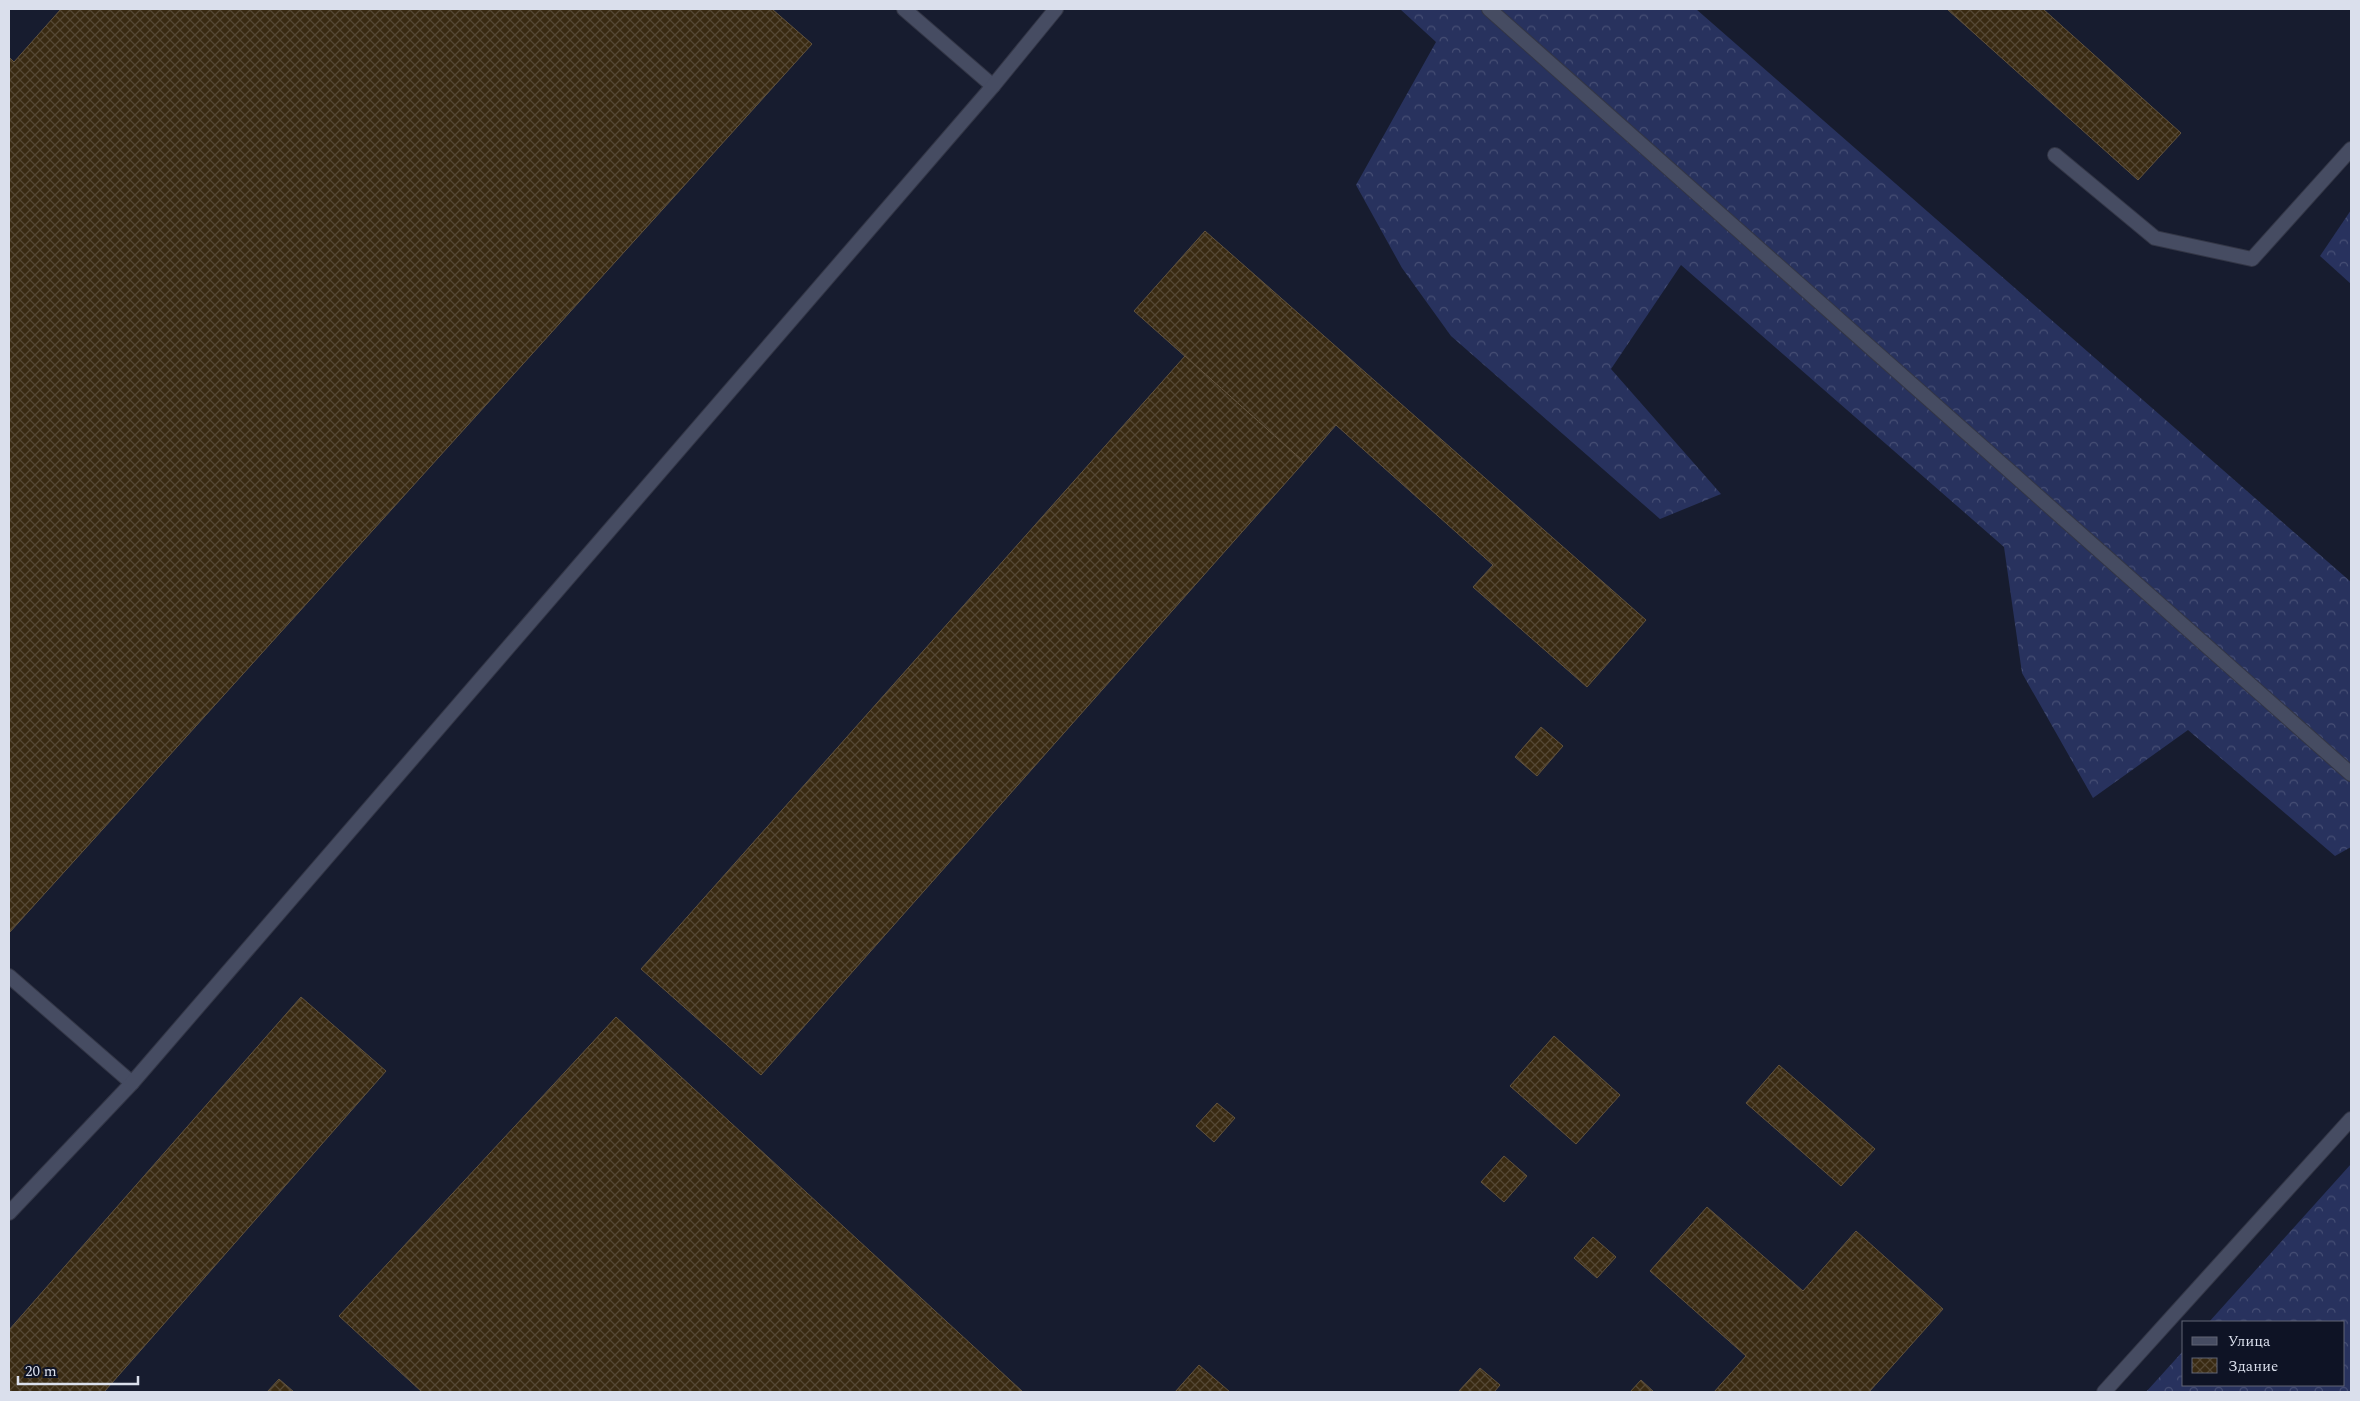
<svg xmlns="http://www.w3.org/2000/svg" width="2360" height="1401" font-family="Spectral,serif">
	<defs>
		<pattern id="forest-crowns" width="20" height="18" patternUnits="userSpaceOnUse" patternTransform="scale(1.25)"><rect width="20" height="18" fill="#28325e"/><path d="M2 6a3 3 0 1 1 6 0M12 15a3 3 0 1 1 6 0" fill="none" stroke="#474f75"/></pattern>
		<pattern id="building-cross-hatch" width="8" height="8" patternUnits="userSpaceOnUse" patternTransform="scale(1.25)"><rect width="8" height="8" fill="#392a12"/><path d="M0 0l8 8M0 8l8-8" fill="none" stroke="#554835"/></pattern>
	</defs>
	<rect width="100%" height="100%" fill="#171c2f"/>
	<!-- forest -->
	<g fill="url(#forest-crowns)">
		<path d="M1400 9H1696L2351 582V847L2335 856 2188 730 2093 798 2022 673 2004 547 1681 265 1611 369 1721 494 1660 519 1451 336 1402 268 1356 185 1436 42Z"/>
		<path d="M2351 210V284L2320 256Z"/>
		<path d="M2351 1164V1392H2146L2184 1350V1385H2344V1322H2209Z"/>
	</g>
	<!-- building -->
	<g fill="url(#building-cross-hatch)" stroke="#62533e">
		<path d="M61 9H772L812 44 9 933V57L14 62Z"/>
		<path d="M1947 9H2043L2181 133 2138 180Z"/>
		<path d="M1205 231 1646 620 1587 687 1473 587 1493 565 1336 425 1304 462 1134 311Z"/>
		<path d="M1185 356 1304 462 761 1075 641 969Z"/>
		<path d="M1541 727 1563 746 1537 776 1515 757Z"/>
		<path d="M301 997 386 1071 104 1392H9V1330Z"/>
		<path d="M616 1017 1023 1392H422L339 1316Z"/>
		<path d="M1554 1036 1620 1095 1576 1144 1510 1086Z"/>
		<path d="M1779 1065 1875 1149 1841 1186 1746 1103Z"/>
		<path d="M1217 1103 1235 1118 1214 1142 1196 1126Z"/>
		<path d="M1504 1156 1527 1176 1504 1202 1481 1182Z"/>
		<path d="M1707 1207 1803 1291 1856 1231 1943 1309 1869 1392H1714L1746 1356 1650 1271Z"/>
		<path d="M1593 1237 1616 1257 1597 1278 1574 1258Z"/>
		<path d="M1199 1365 1230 1392H1175Z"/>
		<path d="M1480 1368 1500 1385 1494 1392H1458Z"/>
		<path d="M279 1379 294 1392H267Z"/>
		<path d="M1641 1380 1654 1392H1630Z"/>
	</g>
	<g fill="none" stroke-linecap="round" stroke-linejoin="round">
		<defs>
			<g id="service">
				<path d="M904 9 993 86"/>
				<path d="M2055 155 2155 238 2252 259 2351 149"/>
				<path d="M9 976 132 1083"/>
				<path d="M9 1213 132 1083 993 86 1056 9"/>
				<path d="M2104 1392 2351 1119"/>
			</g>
			<path id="minor" d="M1489 9 2351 774"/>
		</defs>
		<!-- service casing -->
		<use href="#service" stroke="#333646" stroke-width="16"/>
		<!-- minor casing -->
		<use href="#minor" stroke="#333646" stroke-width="16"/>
		<!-- service -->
		<use href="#service" stroke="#464c62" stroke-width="14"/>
		<!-- minor -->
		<use href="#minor" stroke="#464c62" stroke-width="14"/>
	</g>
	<!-- border -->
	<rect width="2360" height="1401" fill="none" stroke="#dadfec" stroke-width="20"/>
	<!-- legend -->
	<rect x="2182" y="1321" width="162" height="65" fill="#0e1325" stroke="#606575"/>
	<rect x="2192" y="1337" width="25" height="8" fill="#464c62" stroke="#606575"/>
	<text x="2228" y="1346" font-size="15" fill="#dadfec">Улица</text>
	<rect x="2192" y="1358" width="25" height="15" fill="url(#building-cross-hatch)" stroke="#606575"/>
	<text x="2228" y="1371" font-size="15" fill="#dadfec">Здание</text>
	<!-- scale -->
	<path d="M18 1376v8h120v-8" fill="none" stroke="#dadfec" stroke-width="2.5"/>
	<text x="25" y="1376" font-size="15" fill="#dadfec" stroke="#0e1325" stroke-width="4" paint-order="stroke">20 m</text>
</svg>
